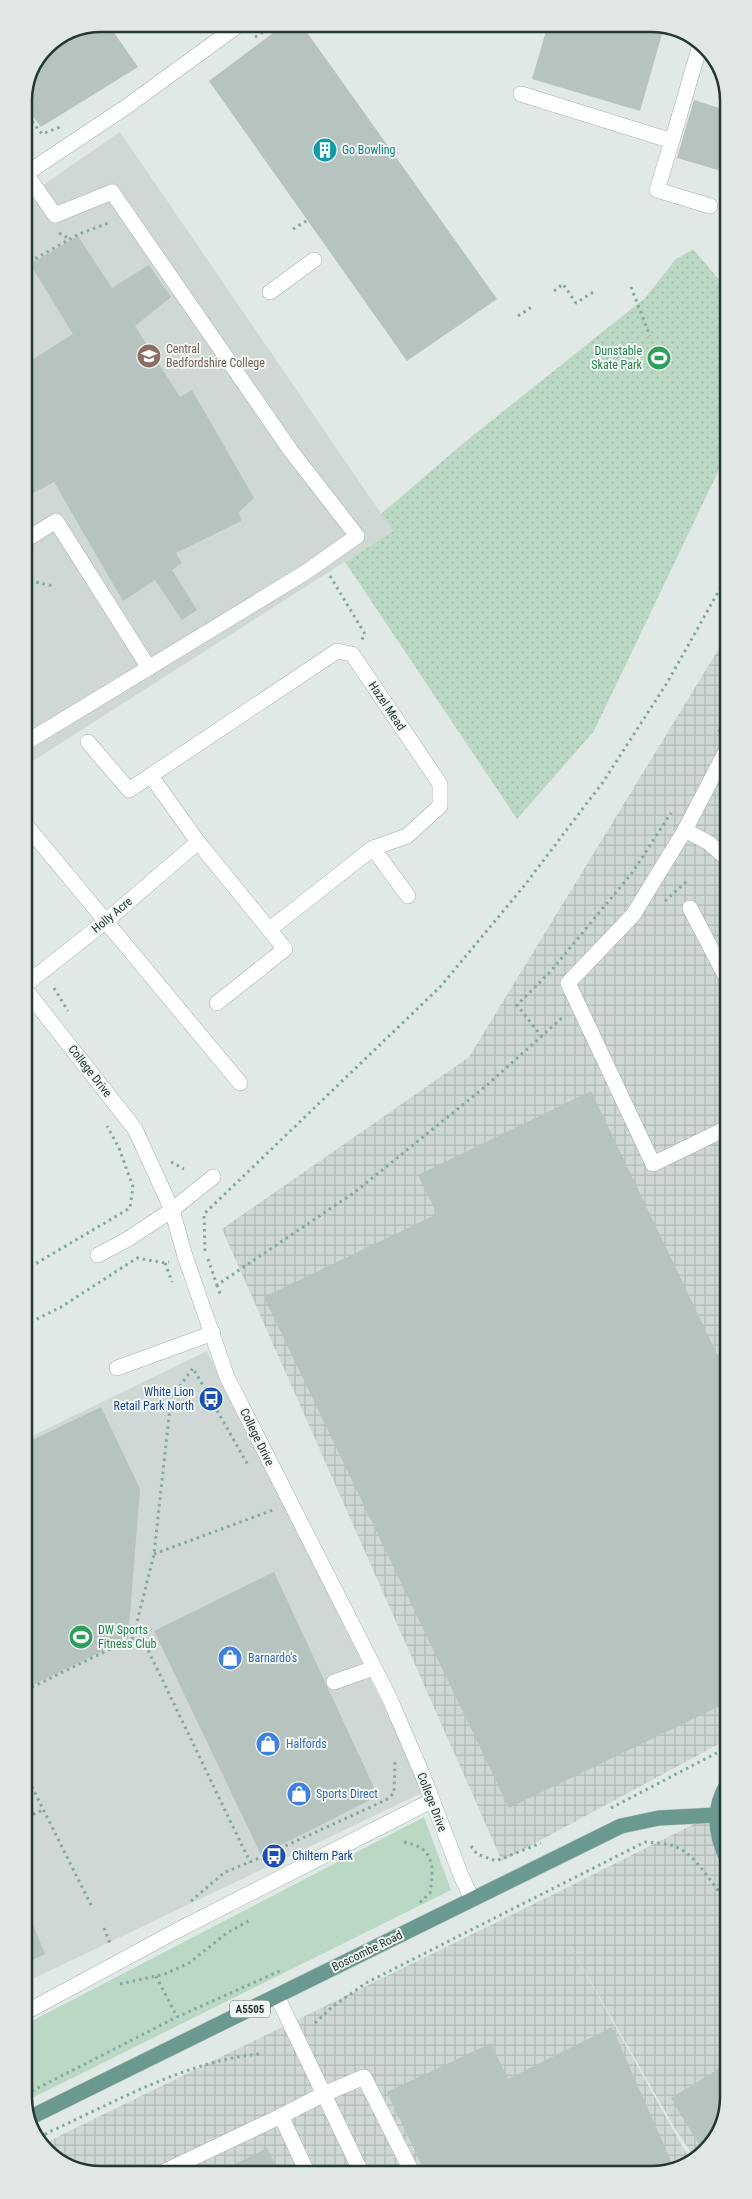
<svg xmlns="http://www.w3.org/2000/svg" width="752" height="2199" font-family="'Roboto Condensed',sans-serif">
	<defs>
		<pattern id="industrial-grid" width="8" height="8" patternUnits="userSpaceOnUse" patternTransform="scale(1.25)"><rect width="8" height="8" fill="#cfd8d4"/><path d="M0 4h8M4 0v8" fill="none" stroke="#b1bab6"/></pattern>
		<pattern id="park-dots" width="8" height="8" patternUnits="userSpaceOnUse" patternTransform="scale(1.25)"><rect width="8" height="8" fill="#bbd8c5"/><path d="M2 2h.1M6 6h.1" fill="none" stroke="#a0baaa" stroke-width="1.8" stroke-linecap="round"/></pattern>
	</defs>
	<rect width="100%" height="100%" fill="#e0e9e5"/>
	<!-- built -->
	<g fill="#cfd8d4">
		<path d="M120 132 393 531 25 766 24 198Z"/>
		<path d="M207 1351 426 1791 26 1982V1439Z"/>
	</g>
	<!-- industrial -->
	<g fill="url(#industrial-grid)">
		<path d="M726 637 728 1739 502 1861 222 1229 469 1057Z"/>
		<path d="M728 1807V2098L712 2145 694 2157 674 2127 567 1940 690 2160 671 2173 96 2175 50 2156 43 2144 544 1899Z"/>
	</g>
	<!-- grass -->
	<path fill="#bbd8c5" d="M424 1817 451 1890 26 2101V2024Z"/>
	<!-- park -->
	<path fill="url(#park-dots)" d="M693 249 726 288V455L594 731 517 819 345 562 393 531 381 514 465 442 645 298 675 260Z"/>
	<!-- building -->
	<g fill="#b6c3bf">
		<path d="M101 24H108L138 67 41 127 24 105V96L47 46Z"/>
		<path d="M285 24H301L497 299 407 361 209 81Z"/>
		<path d="M548 24H656L664 27 640 111 532 79Z"/>
		<path d="M694 100 726 110V162L721 160 718 170 677 158Z"/>
		<path d="M78 236 112 288 149 265 171 297 135 326 180 397 192 390 254 498 239 512 241 521 176 553 182 563 172 570 197 610 182 620 155 580 123 601 54 482 24 498V365L73 334 30 264Z"/>
		<path d="M591 1091 727 1375 728 1702 509 1808 264 1297 437 1214 418 1175Z"/>
		<path d="M101 1407 140 1489 128 1639 26 1688V1443Z"/>
		<path d="M274 1572 378 1796 261 1855 154 1631Z"/>
		<path d="M26 1908 45 1954 26 1963Z"/>
		<path d="M612 2027 675 2170 671 2173 426 2174 387 2092 491 2043 508 2079Z"/>
		<path d="M728 2063V2098L712 2145 703 2151 671 2098Z"/>
		<path d="M267 2148 280 2174 213 2175Z"/>
	</g>
	<g fill="none" stroke-linecap="round" stroke-linejoin="round">
		<defs>
			<g id="minor">
				<path d="M521 94 672 141 701 42"/>
				<path d="M672 141 657 190 710 206"/>
				<path d="M24 171 55 215 112 192 291 451 357 536 306 572 25 743"/>
				<path d="M24 175 126 107 240 24"/>
				<path d="M270 292 314 260"/>
				<path d="M24 541 56 521 149 668"/>
				<path d="M88 742 129 790 337 651 352 654 440 784V806L407 836 373 848 270 929"/>
				<path d="M727 749 685 830 633 915 568 983 653 1164 727 1128"/>
				<path d="M151 776 198 842 285 949 217 1003"/>
				<path d="M25 824 240 1083"/>
				<path d="M685 830 709 843 727 859"/>
				<path d="M373 848 408 896"/>
				<path d="M690 908 727 979"/>
				<path d="M25 985 106 921 198 842"/>
				<path d="M25 989 135 1129 172 1210 185 1256 227 1377 389 1697 423 1776 462 1878 472 1899"/>
				<path d="M98 1255 128 1239 172 1210 213 1177"/>
				<path d="M117 1368 213 1333"/>
				<path d="M334 1682 374 1668"/>
				<path d="M277 1996 362 2174"/>
				<path d="M26 2012 176 1931 431 1801"/>
				<path d="M308 2174 281 2116 324 2094 364 2077 413 2174"/>
				<path d="M157 2175 281 2116"/>
			</g>
			<g id="major">
				<path d="M728 1783C712 1808 715 1835 728 1861"/>
				<path d="M27 2119 621 1826 659 1818 716 1815"/>
			</g>
		</defs>
		<!-- minor casing -->
		<use href="#minor" stroke="#a4b0ac" stroke-width="16"/>
		<!-- major casing -->
		<use href="#major" stroke="#bdc3c2" stroke-width="16"/>
		<!-- path -->
		<g stroke="#84a99f" stroke-width="3" stroke-dasharray="2.5 4" stroke-linecap="butt">
			<path d="M255 37 276 24"/>
			<path d="M24 111 42 134 60 127"/>
			<path d="M293 229 308 220"/>
			<path d="M59 233 70 239"/>
			<path d="M24 265 79 234 111 222"/>
			<path d="M631 287 650 336"/>
			<path d="M554 291 563 284 576 303 595 291"/>
			<path d="M518 316 533 306"/>
			<path d="M330 576 365 634 361 641"/>
			<path d="M24 584 30 581 54 586"/>
			<path d="M719 732 726 717"/>
			<path d="M724 809 726 795"/>
			<path d="M665 901 688 880"/>
			<path d="M25 951 30 958"/>
			<path d="M54 988 68 1011"/>
			<path d="M542 1037 517 1005 550 972 632 873 671 813"/>
			<path d="M171 1162 184 1169"/>
			<path d="M205 1251 204 1214 441 986 524 886 603 782 667 683 726 578"/>
			<path d="M208 1259 217 1285 355 1192 486 1086 564 1016"/>
			<path d="M165 1263 172 1282"/>
			<path d="M25 1270 130 1208 133 1187 119 1148 107 1126"/>
			<path d="M217 1285 221 1296"/>
			<path d="M25 1325 61 1307 137 1258 165 1263 169 1262"/>
			<path d="M154 1554 273 1510"/>
			<path d="M137 1627 250 1862"/>
			<path d="M26 1690 133 1638 154 1554 171 1398 193 1368 248 1465"/>
			<path d="M26 1775 92 1907"/>
			<path d="M611 1808 728 1747"/>
			<path d="M27 1817 43 1810"/>
			<path d="M404 1842C435 1848 434 1866 430 1893L418 1904"/>
			<path d="M471 1846 477 1854 496 1861 541 1843"/>
			<path d="M191 1901 225 1872 250 1862 386 1800 394 1793 395 1761"/>
			<path d="M104 1928 111 1946"/>
			<path d="M156 1976 177 2017"/>
			<path d="M120 1984 165 1974 189 1963 227 1933 252 1919"/>
			<path d="M315 2023 332 2007 366 1983 645 1842C654 1843 667 1843 676 1847 697 1855 712 1886 728 1902"/>
			<path d="M26 2094 177 2017 282 1970"/>
			<path d="M40 2139 47 2133C113 2103 186 2061 259 2054"/>
		</g>
		<!-- minor -->
		<use href="#minor" stroke="#fff" stroke-width="15"/>
		<!-- major -->
		<use href="#major" stroke="#6a998f" stroke-width="15"/>
	</g>
	<!-- icons -->
	<defs>
		<symbol id="building-disc" viewBox="-11 -11 22 22"><circle r="9.5" fill="#0f9aa8" stroke="#f0f6f3"/><path d="M-4-6H4V6H1V3H-1V6H-4ZM-2.5-4.3h1.7v1.8h-1.7ZM.8-4.3h1.7v1.8H.8ZM-2.5-1h1.7V.8h-1.7ZM.8-1h1.7V.8H.8Z" fill="#fff"/></symbol>
		<symbol id="university-disc" viewBox="-11 -11 22 22"><circle r="9.5" fill="#8d6e63" stroke="#f0f6f3"/><path d="M0-5L7-2L0 1L-7-2ZM-4 1L0 2.5L4 1V4Q0 6-4 4Z" fill="#fff"/></symbol>
		<symbol id="stadium-disc" viewBox="-11 -11 22 22"><circle r="9.5" fill="#2e9e5b" stroke="#f0f6f3"/><path d="M0-5a6.5 5 0 1 0 0 10a6.5 5 0 1 0 0-10ZM-3.5-1.8h7v3.6h-7Z" fill="#fff"/></symbol>
		<symbol id="bus-disc" viewBox="-11 -11 22 22"><circle r="9.5" fill="#1a4fb4" stroke="#f0f6f3"/><path d="M-5-6H5V4H4V6H2V4H-2V6H-4V4H-5ZM-3.5-4V0h7V-4ZM-3.5 1.2v1.5H-2V1.2ZM2 1.2v1.5H3.5V1.2Z" fill="#fff"/></symbol>
		<symbol id="shop-disc" viewBox="-11 -11 22 22"><circle r="9.5" fill="#3f7fe0" stroke="#f0f6f3"/><path d="M-5-2.5h2.3a2.7 3.5 0 0 1 5.4 0H5L5.5 6h-11ZM-1.5-2.5h3a1.5 2.3 0 0 0-3 0Z" fill="#fff"/></symbol>
	</defs>
	<g fill-rule="evenodd">
		<use href="#building-disc" x="311" y="136" width="28" height="28"/>
		<use href="#university-disc" x="135" y="342" width="28" height="28"/>
		<use href="#stadium-disc" x="645" y="344" width="28" height="28"/>
		<use href="#bus-disc" x="197" y="1385" width="28" height="28"/>
		<use href="#stadium-disc" x="67" y="1623" width="28" height="28"/>
		<use href="#shop-disc" x="216" y="1644" width="28" height="28"/>
		<use href="#shop-disc" x="254" y="1730" width="28" height="28"/>
		<use href="#shop-disc" x="285" y="1780" width="28" height="28"/>
		<use href="#bus-disc" x="260" y="1842" width="28" height="28"/>
	</g>
	<g text-anchor="middle" dominant-baseline="central" stroke-width="4" stroke-linejoin="round" paint-order="stroke">
		<!-- shield labels -->
		<rect fill="#f0f6f3" stroke="#60706d" stroke-width="1" x="230" y="2000.5" width="40" height="17" rx="4"/>
		<g font-size="11" font-weight="bold" fill="#233733">
			<text x="250" y="2009">A5505</text>
		</g>
		<!-- culture labels -->
		<g font-size="12" fill="#0d838f" stroke="#f0f6f3" text-anchor="start">
			<text x="342" y="150">Go Bowling</text>
		</g>
		<!-- education labels -->
		<g font-size="12" fill="#785e54" stroke="#f0f6f3" text-anchor="start">
			<text x="166" y="349">Central<tspan x="166" dy="14">Bedfordshire College</tspan></text>
		</g>
		<!-- leisure labels -->
		<g font-size="12" fill="#27864d" stroke="#f0f6f3" text-anchor="end">
			<text x="642" y="351">Dunstable<tspan x="642" dy="14">Skate Park</tspan></text>
			<text x="98" y="1630" text-anchor="start">DW Sports<tspan x="98" dy="14">Fitness Club</tspan></text>
		</g>
		<!-- street labels -->
		<g font-size="12" fill="#233733" stroke="#f0f6f3">
			<text transform="translate(387 706) rotate(56)">Hazel Mead</text>
			<text transform="translate(112 915) rotate(-40)">Holly Acre</text>
			<text transform="translate(90 1071) rotate(52)">College Drive</text>
			<text transform="translate(257 1437) rotate(64)">College Drive</text>
			<text transform="translate(432 1802) rotate(69)">College Drive</text>
			<text transform="translate(367 1951) rotate(-26)">Boscombe Road</text>
		</g>
		<!-- transit labels -->
		<g font-size="12" fill="#164399" stroke="#f0f6f3" text-anchor="end">
			<text x="194" y="1392">White Lion<tspan x="194" dy="14">Retail Park North</tspan></text>
			<text x="292" y="1856" text-anchor="start">Chiltern Park</text>
		</g>
		<!-- shop labels -->
		<g font-size="12" fill="#366cbe" stroke="#f0f6f3" text-anchor="start">
			<text x="248" y="1658">Barnardo's</text>
			<text x="286" y="1744">Halfords</text>
			<text x="316" y="1794">Sports Direct</text>
		</g>
	</g>
	<!-- crop -->
	<path d="M0 0H752V2199H0ZM101 32H651A69 69 0 0 1 720 101V2097A69 69 0 0 1 651 2166H101A69 69 0 0 1 32 2097V101A69 69 0 0 1 101 32Z" fill="#e0e7e4" fill-rule="evenodd"/>
	<path fill="none" stroke="#233733" stroke-width="2.5" d="M101 32H651A69 69 0 0 1 720 101V2097A69 69 0 0 1 651 2166H101A69 69 0 0 1 32 2097V101A69 69 0 0 1 101 32Z"/>
</svg>
